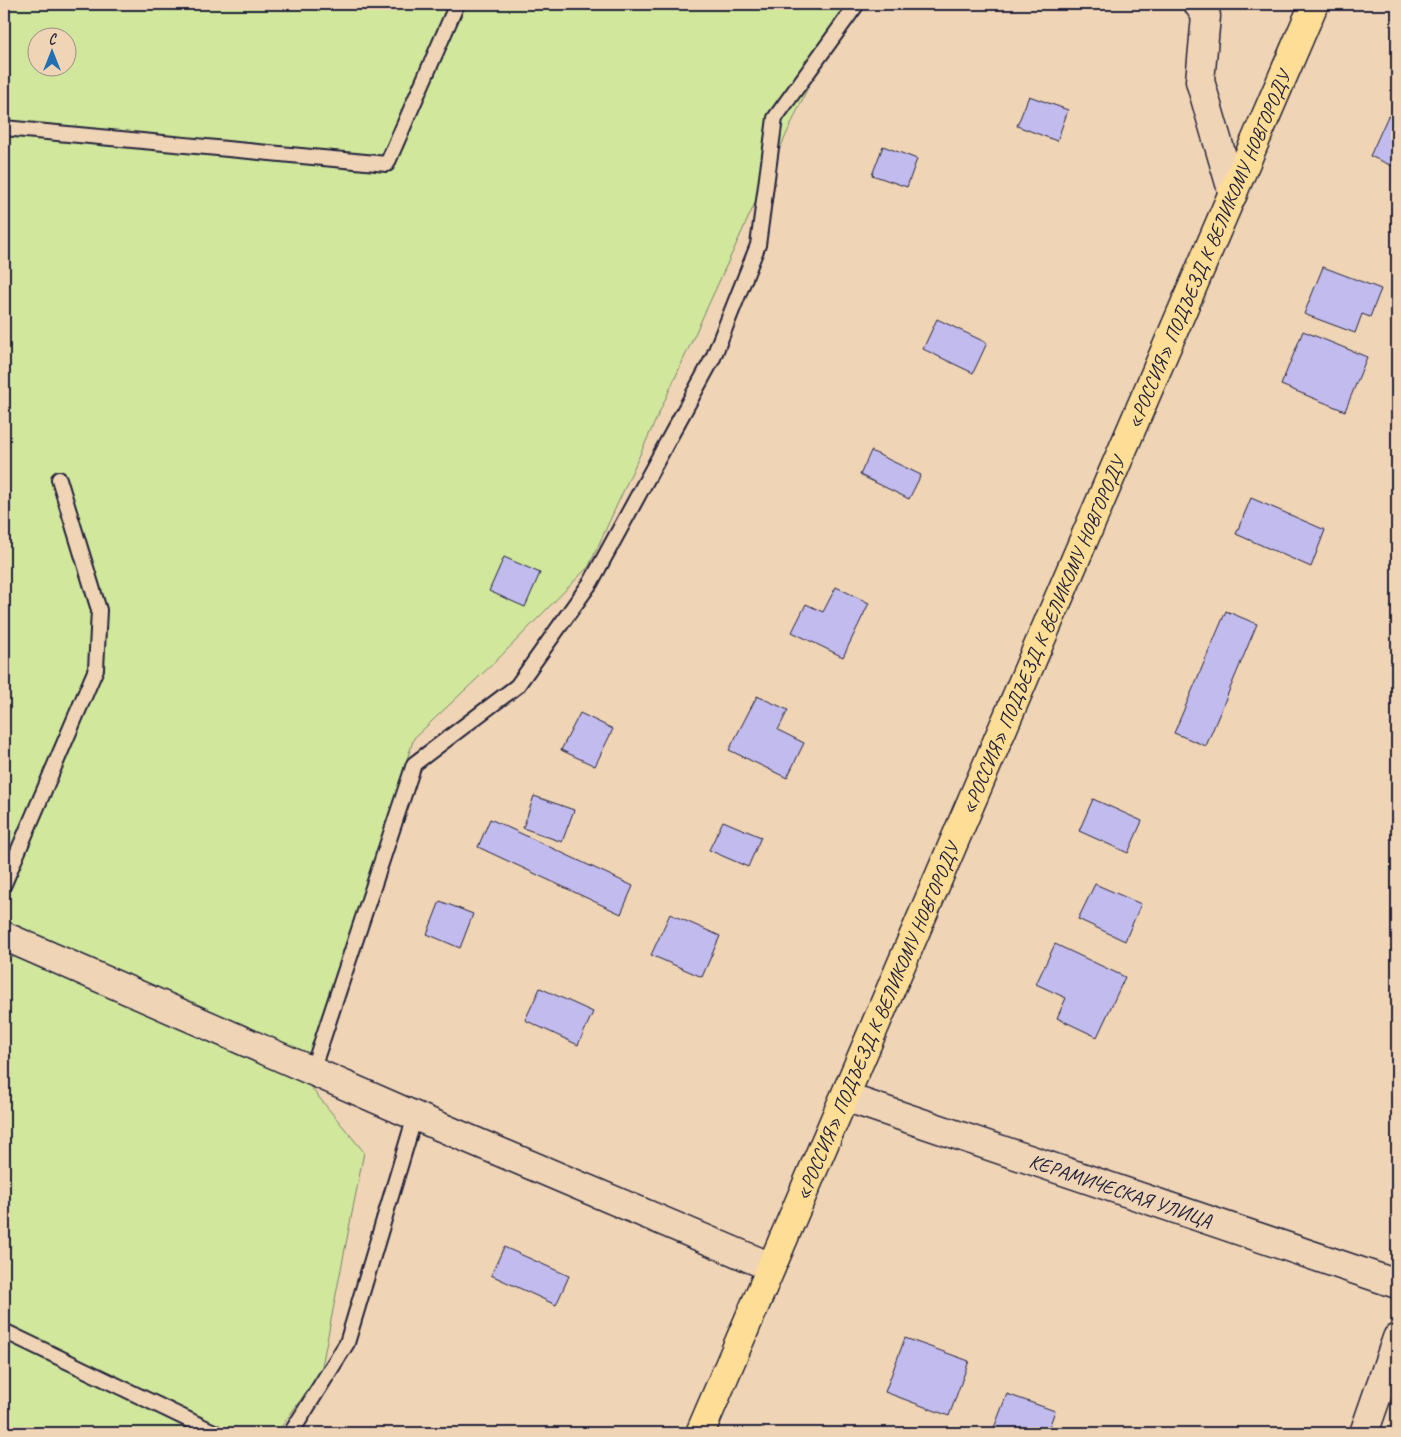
<svg xmlns="http://www.w3.org/2000/svg" width="1401" height="1437" font-family="Caveat,sans-serif">
	<rect width="100%" height="100%" fill="#efd4b6"/>
	<filter id="ink" filterUnits="userSpaceOnUse"><feTurbulence type="fractalNoise" baseFrequency=".02" numOctaves="2"/><feDisplacementMap in="SourceGraphic" scale="10" xChannelSelector="R" yChannelSelector="G"/><feConvolveMatrix kernelMatrix="1 2 1 2 8 2 1 2 1" color-interpolation-filters="sRGB"/></filter>
	<g filter="url(#ink)">
		<!-- garden -->
		<path fill="#d0e79c" stroke="#79846c" fill-rule="evenodd" d="M4 4H846L589 566 499 658 414 738 303 1078 364 1152 321 1371 277 1433H4ZM38 38H68V68H38Z"/>
		<!-- building -->
		<g fill="#c2bbed" stroke="#22223b">
			<path d="M1029 96 1068 110 1057 141 1017 126Z"/>
			<path d="M1388 116 1397 120V168L1370 156Z"/>
			<path d="M883 146 917 159 907 187 872 175Z"/>
			<path d="M1323 267 1381 289 1370 317 1362 314 1355 333 1304 314Z"/>
			<path d="M937 319 987 343 973 373 923 349Z"/>
			<path d="M1303 331 1367 357 1345 411 1281 385Z"/>
			<path d="M871 451 921 475 909 499 860 475Z"/>
			<path d="M1251 498 1325 530 1311 567 1236 534Z"/>
			<path d="M504 557 540 573 525 607 489 591Z"/>
			<path d="M836 587 869 603 843 657 792 632 806 604 823 612Z"/>
			<path d="M1226 611 1257 624 1206 746 1174 733Z"/>
			<path d="M757 696 788 710 778 730 804 743 787 778 729 750Z"/>
			<path d="M580 713 613 729 595 766 561 750Z"/>
			<path d="M534 796 574 810 562 842 523 828Z"/>
			<path d="M1093 799 1142 821 1128 853 1079 831Z"/>
			<path d="M490 819 633 886 621 914 478 847Z"/>
			<path d="M723 821 761 837 748 867 709 850Z"/>
			<path d="M1095 884 1141 904 1125 941 1078 919Z"/>
			<path d="M440 901 473 914 460 948 427 934Z"/>
			<path d="M670 914 720 936 702 977 651 955Z"/>
			<path d="M1055 944 1125 977 1097 1037 1057 1018 1066 998 1036 984Z"/>
			<path d="M540 988 593 1012 578 1045 525 1020Z"/>
			<path d="M504 1247 569 1276 556 1305 491 1275Z"/>
			<path d="M905 1338 969 1361 949 1416 885 1392Z"/>
			<path d="M1007 1394 1055 1411 1047 1433H992Z"/>
		</g>
		<g fill="none" stroke-linecap="round" stroke-linejoin="round">
			<defs>
				<g id="lane">
					<path d="M4 128 387 164 457 4"/>
					<path d="M4 884 96 669 99 610 59 479"/>
					<path d="M312 1071 414 764 517 686 591 582 713 358 758 245 775 118 857 4"/>
					<path d="M4 1331 216 1433"/>
					<path d="M291 1433 347 1343 415 1116"/>
				</g>
				<g id="street">
					<path d="M1198 4 1206 16 1200 81 1233 194"/>
					<path d="M4 936 415 1116 771 1267"/>
					<path d="M1364 1433 1397 1338"/>
				</g>
				<g id="secondary">
					<path id="s1" d="M845 1097 1397 1284"/>
				</g>
				<g id="primary">
					<path id="s2" d="M700 1433 1314 4"/>
				</g>
			</defs>
			<!-- lane casing -->
			<use href="#lane" stroke="#22223b" stroke-width="18"/>
			<!-- street casing -->
			<use href="#street" stroke="#22223b" stroke-width="31"/>
			<!-- secondary casing -->
			<use href="#secondary" stroke="#22223b" stroke-width="31"/>
			<!-- primary casing -->
			<use href="#primary" stroke="#22223b" stroke-width="31"/>
			<!-- lane -->
			<use href="#lane" stroke="#efd4b6" stroke-width="14"/>
			<!-- street -->
			<use href="#street" stroke="#efd4b6" stroke-width="28"/>
			<!-- secondary -->
			<use href="#secondary" stroke="#efd4b6" stroke-width="28"/>
			<!-- primary -->
			<use href="#primary" stroke="#fede96" stroke-width="28"/>
		</g>
	</g>
	<g text-anchor="middle" dominant-baseline="central" stroke-width="4.5" stroke-linejoin="round" paint-order="stroke">
		<!-- street labels -->
		<g font-size="20" fill="#22223b" stroke="#efd4b6">
			<text stroke="none"><textPath href="#s2" startOffset="1288">«РОССИЯ» ПОДЪЕЗД К ВЕЛИКОМУ НОВГОРОДУ</textPath></text>
			<text stroke="none"><textPath href="#s2" startOffset="868">«РОССИЯ» ПОДЪЕЗД К ВЕЛИКОМУ НОВГОРОДУ</textPath></text>
			<text stroke="none"><textPath href="#s2" startOffset="448">«РОССИЯ» ПОДЪЕЗД К ВЕЛИКОМУ НОВГОРОДУ</textPath></text>
			<text stroke="none"><textPath href="#s1" startOffset="291">КЕРАМИЧЕСКАЯ УЛИЦА</textPath></text>
		</g>
	</g>
	<!-- margin -->
	<rect width="1401" height="1437" fill="none" stroke="#efd4b6" stroke-width="20"/>
	<rect x="10" y="10" width="1381" height="1417" fill="none" stroke="#22223b" stroke-width="2" filter="url(#ink)"/>
	<!-- north arrow -->
	<g transform="translate(52 52)"><circle r="24" fill="#efd4b6" stroke="#9d8d85"/>
	<path d="M0-4L9 19L0 12L-9 19Z" fill="#1f6fb2"/>
	<text y="-8" font-size="14" font-weight="bold" text-anchor="middle" fill="#22223b">С</text>
	</g>
</svg>
